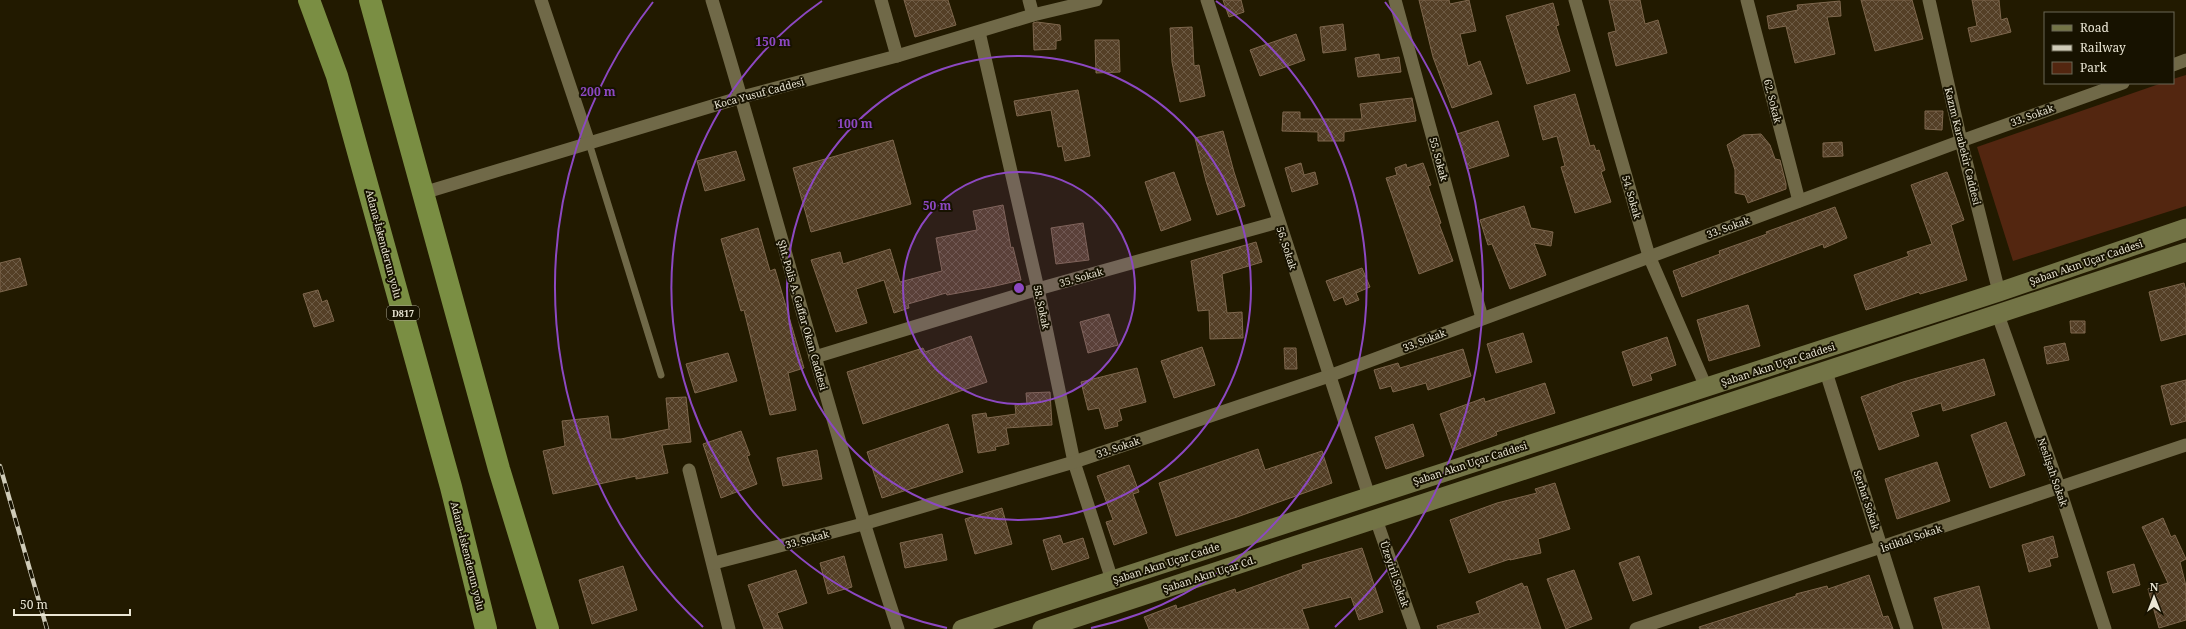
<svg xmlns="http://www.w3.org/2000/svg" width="2186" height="629" font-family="'Noto Serif',serif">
	<defs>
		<pattern id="building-cross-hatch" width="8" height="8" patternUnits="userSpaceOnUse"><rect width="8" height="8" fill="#543f26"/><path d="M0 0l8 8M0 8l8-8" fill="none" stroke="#6d5b45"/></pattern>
	</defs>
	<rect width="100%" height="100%" fill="#221a00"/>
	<!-- green -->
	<path fill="#532610" d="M2186 75V206L2013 261 1977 147 2162 83H2173V79Z"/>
	<!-- building -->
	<g fill="url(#building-cross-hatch)" stroke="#7e674d">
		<path d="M904 0H948L956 25 915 37Z"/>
		<path d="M1223 0H1241L1244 12 1229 17Z"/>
		<path d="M1419 0H1449L1450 4 1469 0 1476 31 1460 34 1468 66 1480 61 1492 94 1452 108 1433 57Z"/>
		<path d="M1609 0H1640L1645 24 1658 20 1667 53 1616 66 1608 33 1616 31Z"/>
		<path d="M1861 0H1912L1923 39 1875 51Z"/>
		<path d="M1972 0H1999L2001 20 2007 18 2011 32 1971 42 1968 28 1977 26Z"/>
		<path d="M1840 1 1841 16 1827 17 1835 54 1795 63 1786 26 1769 29 1767 16 1798 10 1797 5Z"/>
		<path d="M1553 3 1559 25 1556 26 1570 71 1527 84 1506 16Z"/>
		<path d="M1037 22 1060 25 1061 40 1056 41V49L1034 50 1033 23Z"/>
		<path d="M1343 24 1346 50 1323 53 1320 27Z"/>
		<path d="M1192 27 1194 66 1199 65 1205 96 1180 102 1172 62 1170 28Z"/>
		<path d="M1296 34 1305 60 1260 76 1250 50Z"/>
		<path d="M1095 40H1119L1120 72 1096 73Z"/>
		<path d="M1379 54 1380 60 1399 57 1401 72 1358 77 1355 58Z"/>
		<path d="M1078 90 1090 156 1065 161 1062 146 1058 147 1051 110 1017 116 1014 101Z"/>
		<path d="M1575 94 1590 146 1594 145 1596 151 1599 150 1605 170 1601 172 1611 202 1575 213 1561 167 1565 166 1557 136 1543 140 1534 106Z"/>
		<path d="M1412 98 1416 121 1344 132V141H1318V132L1282 131 1283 112H1300V119H1362L1360 104Z"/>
		<path d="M1925 111H1943L1942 130 1925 129Z"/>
		<path d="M1498 121 1509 156 1468 169 1457 134Z"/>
		<path d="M1223 131 1234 172 1245 206 1217 215 1206 181 1195 138Z"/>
		<path d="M1761 134 1770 145 1775 159 1780 160 1786 184V189L1748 203 1745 195 1735 193V170L1727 145 1743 135Z"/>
		<path d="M893 140 911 204 811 232 793 168Z"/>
		<path d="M1842 142 1843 156 1823 157V143Z"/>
		<path d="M736 151 745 180 705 191 697 161Z"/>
		<path d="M1301 163 1304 175 1315 172 1318 184 1292 192 1285 168Z"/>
		<path d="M1423 163 1431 185 1428 186 1441 223 1439 224 1453 261 1419 274 1386 178 1397 175 1395 168 1406 164 1407 168Z"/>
		<path d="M1174 172 1191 220 1161 231 1145 182Z"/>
		<path d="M1947 172 1964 220 1951 225 1967 280 1920 294 1919 292 1866 310 1854 275 1909 256 1907 252 1932 244 1911 185Z"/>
		<path d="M1003 205 1011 248 1013 247 1021 280 991 287 947 295 946 293 908 304 909 308 894 313 884 280 856 289 867 323 836 332 811 260 840 252 843 264 890 249 900 282 942 271 936 238 977 230 973 211Z"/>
		<path d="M1524 206 1531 228 1553 232 1551 246 1534 243 1546 275 1510 289 1492 244 1488 245 1480 220Z"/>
		<path d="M1835 207 1847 238 1824 248 1823 244 1682 297 1673 271 1720 254 1719 251 1767 234 1766 232Z"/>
		<path d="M1083 223 1089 260 1056 264 1051 228Z"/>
		<path d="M758 228 770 271 775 269 804 368 788 373 796 410 770 415 744 310 741 311 721 239Z"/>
		<path d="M1256 242 1262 262 1222 274 1227 313 1242 312 1243 338 1210 339 1209 310 1198 311 1191 261Z"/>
		<path d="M20 258 27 285 0 292V263Z"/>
		<path d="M1362 268 1370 287 1356 293 1359 300 1346 305 1343 297 1334 301 1326 281Z"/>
		<path d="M2184 283 2186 291V334L2161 341 2149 292Z"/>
		<path d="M318 290 322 302 327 300 334 321 314 327 303 294Z"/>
		<path d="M1748 305 1760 346 1709 361 1697 320Z"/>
		<path d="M1109 314 1118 345 1088 353 1080 322Z"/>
		<path d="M2070 321H2085V333H2071Z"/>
		<path d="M1523 333 1532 362 1496 373 1487 344Z"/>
		<path d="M971 336 987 382 863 424 847 372 923 348 925 352Z"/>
		<path d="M1667 337 1676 365 1650 374 1652 380 1633 386 1622 352Z"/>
		<path d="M2065 343 2069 360 2047 364 2044 347Z"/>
		<path d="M1202 347 1215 385 1174 398 1161 361Z"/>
		<path d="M1284 348H1296L1297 369H1285Z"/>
		<path d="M1463 349 1471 376 1428 390 1426 383 1393 392 1391 386 1380 389 1374 370 1398 363 1400 368Z"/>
		<path d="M728 353 737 381 695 393 686 364Z"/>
		<path d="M1984 359 1995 395 1943 411 1941 403 1911 412 1919 436 1879 450 1861 397 1903 382Z"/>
		<path d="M1137 368 1146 402 1119 409 1122 420 1117 422 1118 426 1105 429 1099 408 1088 410 1081 382Z"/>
		<path d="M2186 380V421L2171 425 2161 386Z"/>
		<path d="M1545 383 1555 413 1496 432 1497 435 1453 451 1440 414 1484 398 1485 402Z"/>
		<path d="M1050 392 1052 425 1006 428 1009 444 995 447 996 450 978 453 972 415 986 413 987 418 1016 414 1015 405 1027 404 1026 393Z"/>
		<path d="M686 397 691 442 662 445 668 473 636 479V476L553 494 543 451 565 446 562 421 608 416 611 439H621L669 429 666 398Z"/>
		<path d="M2006 422 2025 475 1990 488 1971 435Z"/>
		<path d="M948 424 963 472 882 498 867 452Z"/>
		<path d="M1413 424 1424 456 1386 469 1375 437Z"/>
		<path d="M741 431 750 455 747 456 757 484 721 498 703 444Z"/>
		<path d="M1258 449 1265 470 1322 451 1332 483 1237 517 1176 536 1159 483Z"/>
		<path d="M817 450 822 479 783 486 777 458Z"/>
		<path d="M1937 462 1950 501 1897 519 1885 479Z"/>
		<path d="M1129 465 1139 492 1133 494 1147 533 1114 545 1106 522 1113 520 1097 476Z"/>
		<path d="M1555 483 1570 529 1538 539 1541 553 1510 560V559L1469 573 1450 520 1497 503 1537 493 1535 489Z"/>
		<path d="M1002 508 1012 544 975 554 965 519Z"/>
		<path d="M2163 518 2171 537 2175 535 2186 559 2180 562 2186 586V620L2159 628 2148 589 2168 583 2142 527Z"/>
		<path d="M942 534 947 560 905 568 900 543Z"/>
		<path d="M1060 535 1063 544 1083 538 1089 558 1052 570 1043 540Z"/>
		<path d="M2053 536 2058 557 2049 559 2051 566 2029 572 2022 545Z"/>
		<path d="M1362 548 1383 612 1359 620 1351 597 1302 609 1309 629H1149L1144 617 1176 605 1177 609 1235 589 1236 593 1303 569 1302 565Z"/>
		<path d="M844 556 852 587 828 594 820 563Z"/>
		<path d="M1639 556 1652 594 1633 601 1619 563Z"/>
		<path d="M2134 564 2140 585 2113 593 2107 572Z"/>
		<path d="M623 566 637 610 592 624 579 580Z"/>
		<path d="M796 570 807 603 777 613 783 629H764L748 585Z"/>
		<path d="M1574 570 1592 619 1566 629 1547 579Z"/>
		<path d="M1869 575 1883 617 1888 616 1893 629H1700L1699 627 1796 596V594L1827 586 1828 589Z"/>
		<path d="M1522 583 1524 587 1527 586 1541 629H1438L1437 626 1480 613 1476 602Z"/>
		<path d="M1979 586 1990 629H1943L1934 598Z"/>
	</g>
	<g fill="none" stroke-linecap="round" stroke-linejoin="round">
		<!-- lane -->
		<path stroke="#706948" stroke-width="7" d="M589 143 661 375"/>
		<!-- street -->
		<g stroke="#706948" stroke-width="13">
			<path d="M541 0 589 143"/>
			<path d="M712 0C776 209 829 421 898 629"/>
			<path d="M881 0 897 56"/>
			<path d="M1029 0 1033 15"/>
			<path d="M1207 0 1369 496"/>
			<path d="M1395 0 1482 318"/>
			<path d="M1575 0 1649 256 1706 387"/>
			<path d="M1747 0 1799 201"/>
			<path d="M1929 0 1961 141 1999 292"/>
			<path d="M979 32 1038 289 1074 462 1112 580"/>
			<path d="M2173 65 2186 60"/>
			<path d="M423 193 742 97 897 56 1033 15 1096 0"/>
			<path d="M1998 315 2059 487 2105 629"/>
			<path d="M815 357 1038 289 1278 222"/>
			<path d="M1826 372 1907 629"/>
			<path d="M689 470 729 629"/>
			<path d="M1376 519 1414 629"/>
			<path d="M714 563 863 524 1074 462 1329 376 1961 141 2123 83"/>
			<path d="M1636 629 2186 445"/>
		</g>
		<!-- secondary -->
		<g stroke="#737446" stroke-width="19">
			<path d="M962 629 1999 292 2186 228"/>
			<path d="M1042 629 2186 252"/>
		</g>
		<!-- highway -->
		<g stroke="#7a8e43" stroke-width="22">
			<path d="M309 0 337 76 451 487 486 629"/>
			<path d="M370 0 499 469 548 629"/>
		</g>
		<defs>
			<path id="rail" d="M0 466 47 629"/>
		</defs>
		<!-- rail casing -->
		<use href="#rail" stroke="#cfcbb8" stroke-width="4.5"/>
		<!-- rail -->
		<use href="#rail" stroke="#171200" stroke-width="3" stroke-dasharray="9" stroke-linecap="butt"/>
	</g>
	<!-- distance rings -->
	<circle cx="1019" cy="288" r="116" fill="#8c48c2" fill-opacity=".12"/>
	<g fill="none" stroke="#8c48c2" stroke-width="2">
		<circle cx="1019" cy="288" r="116"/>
		<circle cx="1019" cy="288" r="232"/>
		<path d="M947 628A348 348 0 0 1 822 1M1216 1A348 348 0 0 1 1091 628"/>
		<path d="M703 627A464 464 0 0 1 653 2M1385 2A464 464 0 0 1 1335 627"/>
	</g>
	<g text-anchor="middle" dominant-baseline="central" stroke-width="4" stroke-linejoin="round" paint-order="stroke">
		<!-- shield labels -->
		<rect fill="#171200" stroke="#aba694" stroke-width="1" x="387" y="306" width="32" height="14" rx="3"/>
		<g font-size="9" font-weight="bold" fill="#eae6d4">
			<text x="403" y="313">D817</text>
		</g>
		<!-- street labels -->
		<g font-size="10" fill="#eae6d4" stroke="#171200">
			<text transform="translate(759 93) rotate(-15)">Koca Yusuf Caddesi</text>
			<text transform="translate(1773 101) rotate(76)">62. Sokak</text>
			<text transform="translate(2032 115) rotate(-20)">33. Sokak</text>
			<text transform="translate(1963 146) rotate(76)">Kazım Karabekir Caddesi</text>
			<text transform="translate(1439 159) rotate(75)">55. Sokak</text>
			<text transform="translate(1632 197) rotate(74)">54. Sokak</text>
			<text transform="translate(1728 227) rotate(-20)">33. Sokak</text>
			<text transform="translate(384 244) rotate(75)">Adana-İskenderun yolu</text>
			<text transform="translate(1287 248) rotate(72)">56. Sokak</text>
			<text transform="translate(2086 262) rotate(-19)">Şaban Akın Uçar Caddesi</text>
			<text transform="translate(1081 277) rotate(-16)">35. Sokak</text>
			<text transform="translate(1042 307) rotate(78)">58. Sokak</text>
			<text transform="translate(803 315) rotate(74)">Şht. Polis A. Gaffar Okan Caddesi</text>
			<text transform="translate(1424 340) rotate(-21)">33. Sokak</text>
			<text transform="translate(1778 364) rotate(-18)">Şaban Akın Uçar Caddesi</text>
			<text transform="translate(1118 447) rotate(-19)">33. Sokak</text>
			<text transform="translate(1470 463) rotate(-18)">Şaban Akın Uçar Caddesi</text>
			<text transform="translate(2053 472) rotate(71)">Neslişah Sokak</text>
			<text transform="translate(1867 500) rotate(72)">Serhat Sokak</text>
			<text transform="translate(1911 538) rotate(-19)">İstiklal Sokak</text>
			<text transform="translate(807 539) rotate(-15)">33. Sokak</text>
			<text transform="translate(468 556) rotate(76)">Adana-İskenderun yolu</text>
			<text transform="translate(1166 563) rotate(-18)">Şaban Akın Uçar Cadde</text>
			<text transform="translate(1209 574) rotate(-18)">Şaban Akın Uçar Cd.</text>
			<text transform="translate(1395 574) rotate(71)">Üzeyirli Sokak</text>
		</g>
	</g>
	<circle cx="1019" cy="288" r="6" fill="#8c48c2" stroke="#171200" stroke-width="2"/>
	<g font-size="12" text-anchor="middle" font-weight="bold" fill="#8c48c2" stroke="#171200" stroke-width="4" stroke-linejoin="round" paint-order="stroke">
		<text x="773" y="46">150 m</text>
		<text x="598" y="96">200 m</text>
		<text x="855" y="128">100 m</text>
		<text x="937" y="210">50 m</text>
	</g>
	<!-- legend -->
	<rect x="2044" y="12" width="130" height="72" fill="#171200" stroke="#6b6755"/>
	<rect x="2052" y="25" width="20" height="6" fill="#737446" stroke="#6b6755"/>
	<text x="2080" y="32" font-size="12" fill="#eae6d4">Road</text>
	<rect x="2052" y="45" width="20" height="6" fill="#cfcbb8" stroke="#6b6755"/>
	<text x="2080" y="52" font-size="12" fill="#eae6d4">Railway</text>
	<rect x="2052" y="62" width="20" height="12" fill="#532610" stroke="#6b6755"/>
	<text x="2080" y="72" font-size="12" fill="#eae6d4">Park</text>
	<!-- north arrow -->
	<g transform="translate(2154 597)" stroke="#171200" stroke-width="3" paint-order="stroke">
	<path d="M0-3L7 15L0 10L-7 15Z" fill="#eae6d4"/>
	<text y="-6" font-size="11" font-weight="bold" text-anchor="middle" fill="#eae6d4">N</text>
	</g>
	<!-- scale -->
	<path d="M14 609v6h116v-6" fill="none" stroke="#eae6d4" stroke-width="2"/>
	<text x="20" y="609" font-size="12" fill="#eae6d4" stroke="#171200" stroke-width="3" paint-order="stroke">50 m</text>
</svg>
